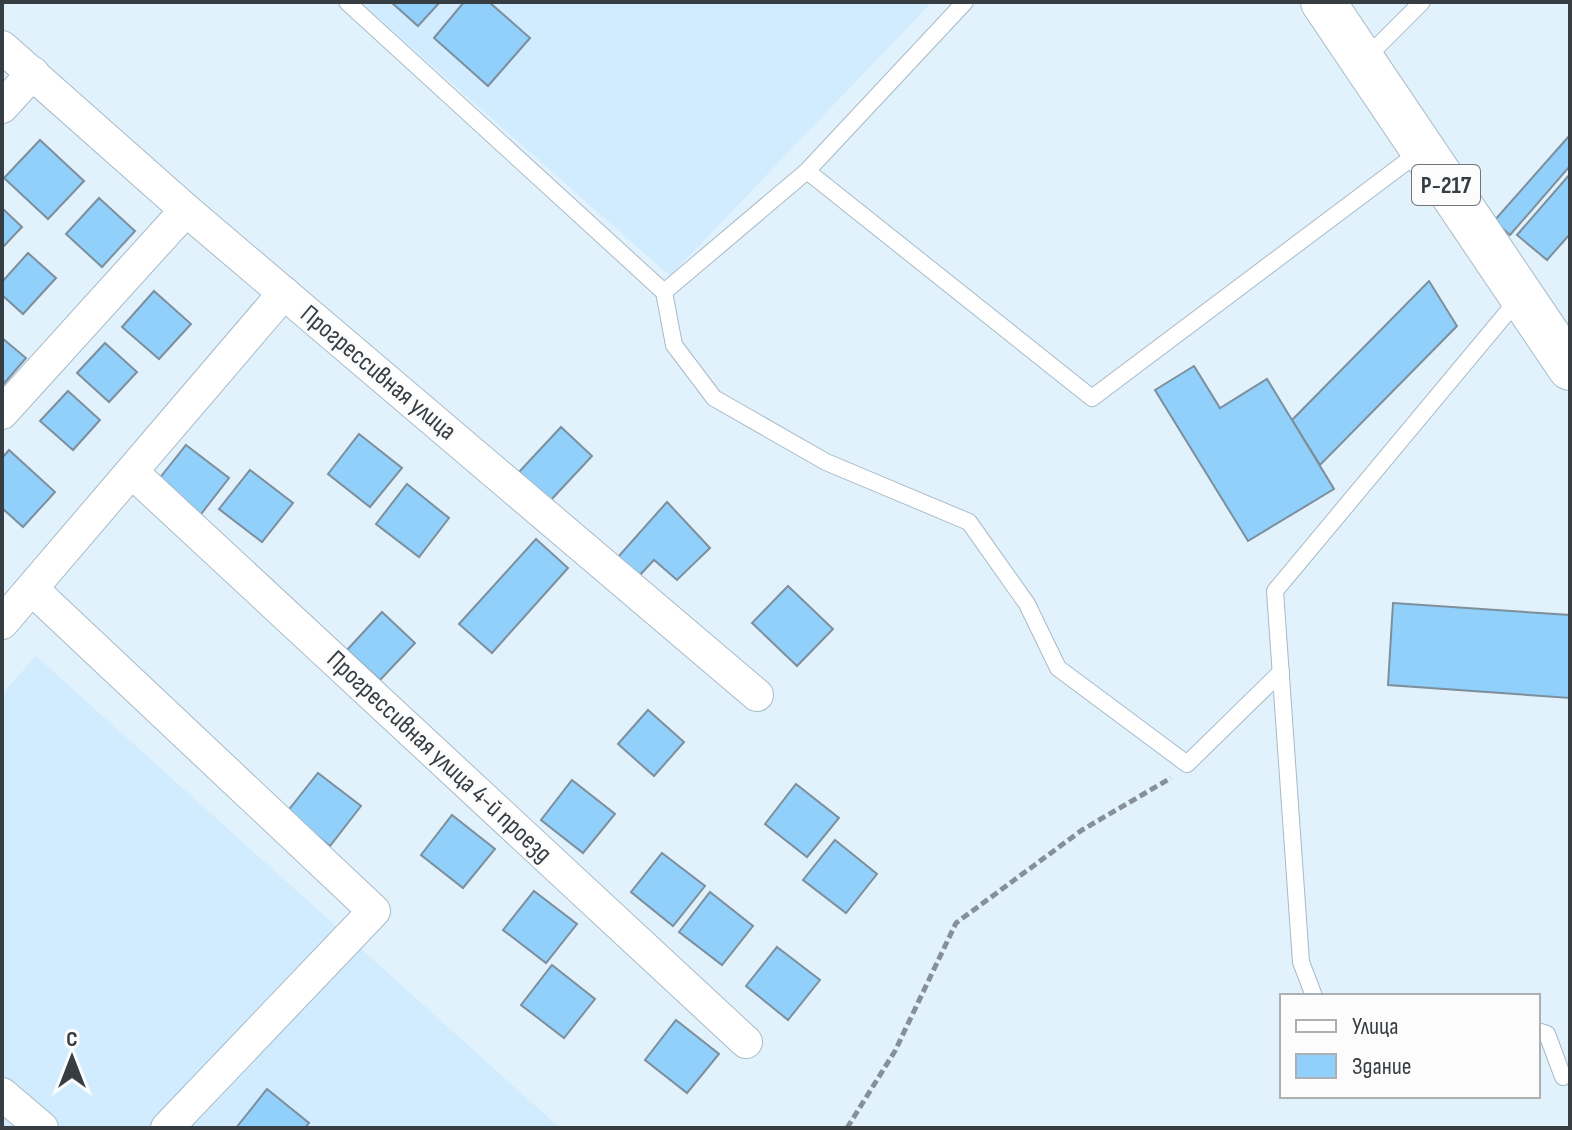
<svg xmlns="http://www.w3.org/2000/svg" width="1572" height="1130" font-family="'Sofia Sans Condensed',sans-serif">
	<rect width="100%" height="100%" fill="#e2f2fd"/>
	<!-- built -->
	<g fill="#d1ecfe">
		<path d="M360 2H932L670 276Z"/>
		<path d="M36 656 560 1128H2V694Z"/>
	</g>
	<!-- building -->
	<g fill="#90d0fa" stroke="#7d8f9c" stroke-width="2">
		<path d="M391 2H440L418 26Z"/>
		<path d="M464 2H489L530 38 488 86 434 38Z"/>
		<path d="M1570 135V166L1510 235 1494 221Z"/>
		<path d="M40 140 84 181 48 219 4 178Z"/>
		<path d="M1570 174V234L1547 260 1517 235Z"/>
		<path d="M99 198 135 231 102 267 66 234Z"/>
		<path d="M2 208 22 227 2 248Z"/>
		<path d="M28 253 56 278 23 314 2 295V282Z"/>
		<path d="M1429 281 1457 326 1320 465 1292 420Z"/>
		<path d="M154 291 191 324 159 359 122 327Z"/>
		<path d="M2 338 26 358 2 386Z"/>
		<path d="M105 343 137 372 109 402 77 373Z"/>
		<path d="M1194 366 1220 408 1267 379 1334 489 1248 541 1155 390Z"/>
		<path d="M68 391 100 420 73 450 40 421Z"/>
		<path d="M561 427 592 456 550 501 519 472Z"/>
		<path d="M359 434 402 468 370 507 328 474Z"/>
		<path d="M186 445 229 478 198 518 155 484Z"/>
		<path d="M9 450 55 492 23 527 2 508V458Z"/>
		<path d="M250 470 293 503 262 542 219 509Z"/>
		<path d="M407 484 449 518 419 557 376 524Z"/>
		<path d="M667 502 710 548 677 580 654 560 638 577 618 557Z"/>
		<path d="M536 539 568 568 492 653 459 624Z"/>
		<path d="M788 586 833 629 797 666 752 623Z"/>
		<path d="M1393 603 1570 615V698L1388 685Z"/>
		<path d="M382 612 415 643 380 680 347 650Z"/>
		<path d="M648 710 684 742 654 776 618 744Z"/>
		<path d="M318 773 361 806 330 846 287 812Z"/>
		<path d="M572 780 615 814 583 853 541 820Z"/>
		<path d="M796 784 839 818 807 857 765 824Z"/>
		<path d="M452 815 495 849 463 888 421 855Z"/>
		<path d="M835 840 877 874 846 913 803 880Z"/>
		<path d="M662 853 705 886 673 926 631 892Z"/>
		<path d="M534 891 577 924 546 963 503 930Z"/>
		<path d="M710 892 753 926 722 965 679 932Z"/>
		<path d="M777 947 820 980 788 1020 746 986Z"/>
		<path d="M552 965 595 999 564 1038 521 1005Z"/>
		<path d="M676 1020 719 1054 687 1093 645 1060Z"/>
		<path d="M267 1089 309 1123 305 1128H236Z"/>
	</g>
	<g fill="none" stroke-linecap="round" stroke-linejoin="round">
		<defs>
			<g id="lane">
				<path d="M347 2 664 292 807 171 1092 398 1422 150"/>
				<path d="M1364 60 1422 2"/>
				<path d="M807 171 965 2"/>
				<path d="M664 292 674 345 714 398 826 462 969 522 1027 604 1058 668 1187 764 1281 672"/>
				<path d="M1314 996 1301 962 1275 591 1520 297"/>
				<path d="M1538 1031 1547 1034 1563 1077"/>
			</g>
			<g id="street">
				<path d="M2 47 186 210 757 695"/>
				<path d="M2 107 33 73"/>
				<path d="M2 413 186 210"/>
				<path d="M133 473 746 1042"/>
				<path d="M32 589 374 911 167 1128"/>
				<path d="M2 623 284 293"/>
				<path d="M2 1094 42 1128"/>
			</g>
			<path id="highway" d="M1323 2 1570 368"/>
		</defs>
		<!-- lane casing -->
		<use href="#lane" stroke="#a7bac7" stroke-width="18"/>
		<!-- street casing -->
		<use href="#street" stroke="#a7bac7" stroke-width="34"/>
		<!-- highway casing -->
		<use href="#highway" stroke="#a7bac7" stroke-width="46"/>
		<!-- path -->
		<path stroke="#859099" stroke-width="5" stroke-dasharray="8 4" stroke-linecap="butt" d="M847 1128 895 1051 956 923 1082 830 1171 778"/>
		<!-- lane -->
		<use href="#lane" stroke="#fff" stroke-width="16"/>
		<!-- street -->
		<use href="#street" stroke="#fff" stroke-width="32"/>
		<!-- highway -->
		<use href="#highway" stroke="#fff" stroke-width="44"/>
	</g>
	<g text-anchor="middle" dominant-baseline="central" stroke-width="6" stroke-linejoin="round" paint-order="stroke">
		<!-- shield labels -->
		<rect fill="#fcfcfc" stroke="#71767a" stroke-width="2" x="1412" y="165" width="68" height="40" rx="6"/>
		<g font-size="24" font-weight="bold" fill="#363d43">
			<text x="1446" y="185">Р-217</text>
		</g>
		<!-- street labels -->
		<g font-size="26" fill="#363d43" stroke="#fcfcfc">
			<text transform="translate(378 373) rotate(40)">Прогрессивная улица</text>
			<text transform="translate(439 757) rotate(43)">Прогрессивная улица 4-й проезд</text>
		</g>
	</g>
	<!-- border -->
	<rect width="1572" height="1130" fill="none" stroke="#363d43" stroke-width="8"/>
	<!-- legend -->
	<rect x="1280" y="994" width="260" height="104" fill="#fcfcfc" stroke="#adb0b2" stroke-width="2"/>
	<rect x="1296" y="1020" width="40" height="12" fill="#ffffff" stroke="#adb0b2" stroke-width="2"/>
	<text x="1352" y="1034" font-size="24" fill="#363d43">Улица</text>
	<rect x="1296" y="1054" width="40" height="24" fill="#90d0fa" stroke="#adb0b2" stroke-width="2"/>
	<text x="1352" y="1074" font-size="24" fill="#363d43">Здание</text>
	<!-- north arrow -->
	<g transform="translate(72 1058)" stroke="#fcfcfc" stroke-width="6" paint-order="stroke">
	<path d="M0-6L14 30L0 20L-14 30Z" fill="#363d43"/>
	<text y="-12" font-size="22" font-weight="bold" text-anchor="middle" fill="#363d43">С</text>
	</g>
</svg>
